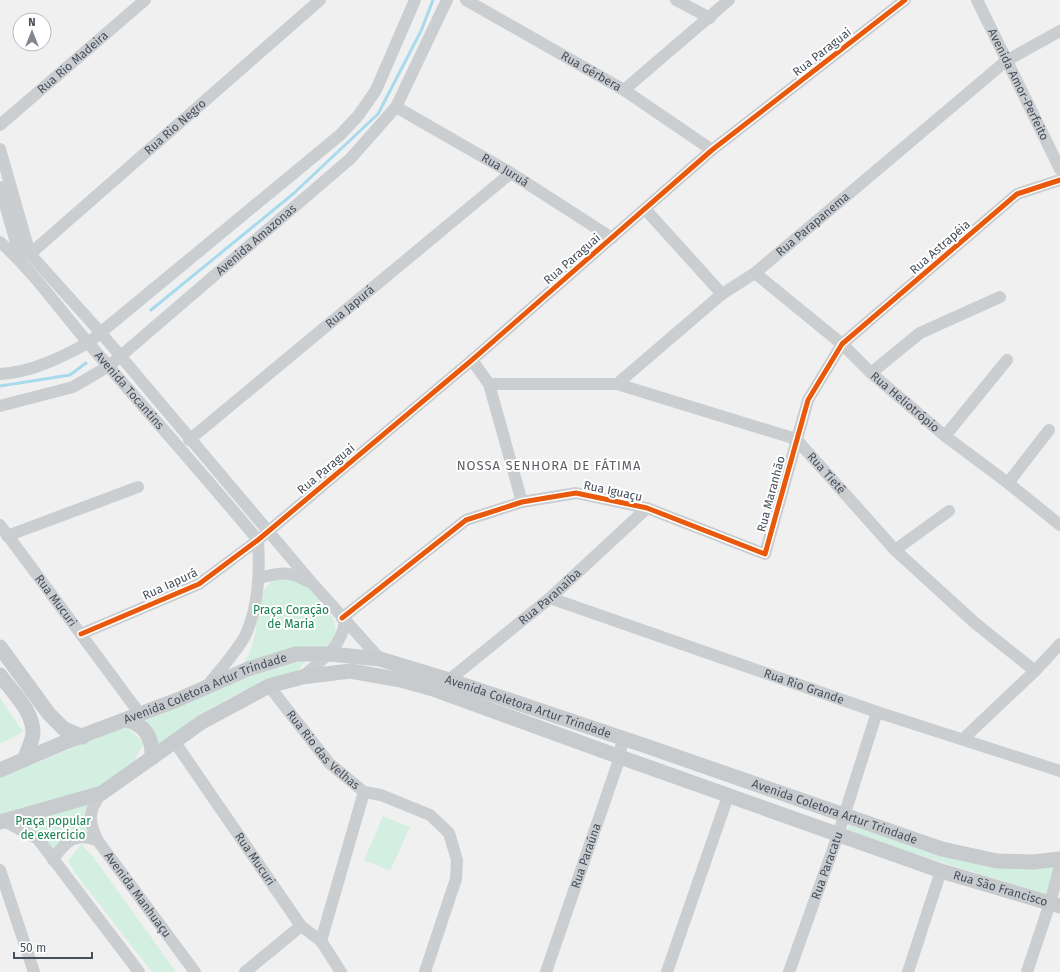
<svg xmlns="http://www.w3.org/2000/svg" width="1060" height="972" font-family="'Fira Sans',sans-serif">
	<rect width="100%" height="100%" fill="#f0f0f0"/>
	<!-- green -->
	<g fill="#d3efe1">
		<path d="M284 577 304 584 309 588 334 620 336 633 329 644 325 647 280 652 244 664 252 647 264 590 272 580Z"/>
		<path d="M306 659 299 670 239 693 200 714 159 746 142 719 273 668Z"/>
		<path d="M0 698 23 732 0 744Z"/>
		<path d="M126 726 144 743 131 766 104 784 0 817V778Z"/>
		<path d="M89 799 86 832 54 850 22 822Z"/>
		<path d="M383 816 410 827 390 871 364 860Z"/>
		<path d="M849 825 976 863 1057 867 1048 895 847 833Z"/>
		<path d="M81 844 94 858 176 972H152L75 873 68 861Z"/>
	</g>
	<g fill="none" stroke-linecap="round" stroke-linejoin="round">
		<!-- stream -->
		<g stroke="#a8daee" stroke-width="3">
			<path d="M151 310 293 194 378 114 421 31 433 0"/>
			<path d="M0 386 70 375 86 363"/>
		</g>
		<!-- minor -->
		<g stroke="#cbced1" stroke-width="12">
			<path id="s1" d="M466 0 624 90 712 150"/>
			<path d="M676 0 710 18"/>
			<path id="s2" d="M977 0 1060 169"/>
			<path d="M624 90 729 0"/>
			<path id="s3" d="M396 107 511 173 612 238"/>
			<path id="s4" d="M0 125 145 0"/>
			<path d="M0 149 30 254 101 333 312 583 380 659"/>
			<path d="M0 187 21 260"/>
			<path d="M645 209 722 294"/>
			<path id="s5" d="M0 242C34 272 60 310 90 345 146 410 203 474 258 540"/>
			<path id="s6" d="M30 254 320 0"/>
			<path id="s7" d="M755 273 842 344 871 373 945 436 1008 483 1060 525"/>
			<path d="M472 360 489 384 522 502"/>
			<path d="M871 373 920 333 1000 297"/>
			<path d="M0 374C30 373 62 357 88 343L340 135 358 116 376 90 415 0"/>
			<path id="s8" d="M489 384H617L796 439 895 550 975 623 1035 671"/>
			<path id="s9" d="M617 384 722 294 755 273 1006 61 1060 31"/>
			<path id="s10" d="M0 406 73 387 109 366 350 159 396 107 447 0"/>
			<path d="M945 436 1007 360"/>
			<path id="s11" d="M189 440 511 173"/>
			<path d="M1008 483 1049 430"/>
			<path id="s12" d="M0 525 140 714"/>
			<path d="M7 536 138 487"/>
			<path d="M895 550 949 511"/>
			<path d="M259 578C279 573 288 570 307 581"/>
			<path id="s13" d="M550 598 877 712 1060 771"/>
			<path d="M342 618 466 520 522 502 576 493 647 508 765 554 808 400 842 344 1017 194 1060 180"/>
			<path d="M81 634 199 584 258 540 472 360 712 150 905 0"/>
			<path d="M302 677C321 661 342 647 345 621"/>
			<path id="s14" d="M449 680 550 598 647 508"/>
			<path d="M208 685C219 671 237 651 245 636 259 607 260 571 258 540"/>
			<path id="s15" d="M269 686 329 763 364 792 381 795 430 815 449 833 457 860 456 879 425 972"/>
			<path d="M963 739 1035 671 1060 644"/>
			<path id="s16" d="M174 741 301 926 321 941 341 972"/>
			<path id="s17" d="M102 793C88 810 88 821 98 841L195 972"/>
			<path d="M4 821 38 839 139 972"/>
			<path d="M53 860C64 842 76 831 98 841"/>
			<path d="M0 870 34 972"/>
			<path d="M321 941 364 792"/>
			<path d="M245 972 301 926"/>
			<path id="s18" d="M546 972 620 757 622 738"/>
			<path d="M667 972 728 796"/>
			<path id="s19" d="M789 972 838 835 877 712"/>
			<path d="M908 972 941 871"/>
			<path d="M1027 972 1050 903 1060 866"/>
		</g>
		<!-- major -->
		<g stroke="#c7cbce" stroke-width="15">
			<path d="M0 647 49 714 64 729 83 737"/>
			<path d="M0 675C12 692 34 711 33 734 32 742 27 752 24 760"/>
			<path d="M127 720C146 725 153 739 152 758"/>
			<path id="s20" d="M0 770 63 743 177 700 248 669 296 654H330L380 659 449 680 649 747 942 849 997 861 1033 862 1060 859"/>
			<path id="s21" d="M0 822 102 793 202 722 269 686 302 677 350 671 401 680 433 689 620 757 941 871 1060 906"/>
		</g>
		<defs>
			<g id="cycleway">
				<path d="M342 618 466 520 522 502 576 493 647 508 765 554 808 400 842 344 1017 194 1060 180"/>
				<path d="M81 634 199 584 258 540 472 360 712 150 905 0"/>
			</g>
		</defs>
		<!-- cycleway casing -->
		<use href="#cycleway" stroke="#fff" stroke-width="8"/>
		<!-- cycleway -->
		<use href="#cycleway" stroke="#e8590c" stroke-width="5"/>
	</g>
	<g text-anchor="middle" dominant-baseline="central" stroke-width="4" stroke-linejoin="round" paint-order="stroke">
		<!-- street labels -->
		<g font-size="12" fill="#46505c" stroke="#fff">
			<text transform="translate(822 52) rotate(-38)">Rua Paraguai</text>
			<text stroke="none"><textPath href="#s4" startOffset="96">Rua Rio Madeira</textPath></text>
			<text stroke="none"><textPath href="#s1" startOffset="144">Rua Gérbera</textPath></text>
			<text stroke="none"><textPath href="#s2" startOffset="94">Avenida Amor-Perfeito</textPath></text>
			<text stroke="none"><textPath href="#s6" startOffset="193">Rua Rio Negro</textPath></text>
			<text stroke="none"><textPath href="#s3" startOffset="126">Rua Juruá</textPath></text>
			<text stroke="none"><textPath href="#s9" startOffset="253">Rua Parapanema</textPath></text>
			<text stroke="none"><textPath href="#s10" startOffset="311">Avenida Amazonas</textPath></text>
			<text transform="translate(940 247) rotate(-41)">Rua Astrapéia</text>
			<text transform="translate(572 259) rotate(-41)">Rua Paraguai</text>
			<text stroke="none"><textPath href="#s11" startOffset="209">Rua Japurá</textPath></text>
			<text stroke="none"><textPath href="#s5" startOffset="197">Avenida Tocantins</textPath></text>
			<text stroke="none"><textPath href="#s7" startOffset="198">Rua Heliotrópio</textPath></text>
			<text transform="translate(326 469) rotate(-40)">Rua Paraguai</text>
			<text stroke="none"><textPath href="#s8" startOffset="361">Rua Tietê</textPath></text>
			<text transform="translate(613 491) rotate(12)">Rua Iguaçu</text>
			<text transform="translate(771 494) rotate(-75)">Rua Maranhão</text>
			<text transform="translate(170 584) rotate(-25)">Rua Iapurá</text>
			<text stroke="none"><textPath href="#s14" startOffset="131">Rua Paranaíba</textPath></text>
			<text stroke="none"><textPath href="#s12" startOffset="94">Rua Mucuri</textPath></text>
			<text stroke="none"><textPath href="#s13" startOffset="269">Rua Rio Grande</textPath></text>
			<text stroke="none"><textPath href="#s20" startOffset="221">Avenida Coletora Artur Trindade</textPath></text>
			<text stroke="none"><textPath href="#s20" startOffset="558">Avenida Coletora Artur Trindade</textPath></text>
			<text stroke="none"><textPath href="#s15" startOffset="84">Rua Rio das Velhas</textPath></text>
			<text stroke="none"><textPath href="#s20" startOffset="882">Avenida Coletora Artur Trindade</textPath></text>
			<text stroke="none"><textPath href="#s18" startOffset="123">Rua Paraúna</textPath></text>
			<text stroke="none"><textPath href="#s16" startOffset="143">Rua Mucuri</textPath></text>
			<text stroke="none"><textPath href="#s19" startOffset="113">Rua Paracatu</textPath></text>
			<text stroke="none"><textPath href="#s21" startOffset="1074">Rua São Francisco</textPath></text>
			<text stroke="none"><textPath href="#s17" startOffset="119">Avenida Manhuaçu</textPath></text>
		</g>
		<!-- park labels -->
		<g font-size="12" fill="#167f52" stroke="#fff">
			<text x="291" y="610">Praça Coração<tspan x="291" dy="14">de Maria</tspan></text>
			<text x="53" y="821">Praça popular<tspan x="53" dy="14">de exercicio</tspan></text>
		</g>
		<!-- neighbourhood labels -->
		<g font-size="13" letter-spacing="1" fill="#5b5e64" stroke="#fff">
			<text x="549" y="465">NOSSA SENHORA DE FÁTIMA</text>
		</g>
	</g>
	<!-- north arrow -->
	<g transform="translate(32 32)"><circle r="19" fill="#ffffff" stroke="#b5b9be"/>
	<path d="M0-3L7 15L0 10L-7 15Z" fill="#828890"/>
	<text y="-6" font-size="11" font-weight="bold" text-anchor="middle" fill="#46505c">N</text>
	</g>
	<!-- scale -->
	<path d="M14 952v6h78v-6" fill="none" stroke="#46505c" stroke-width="2"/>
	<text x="20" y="952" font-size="12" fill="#46505c" stroke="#ffffff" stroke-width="3" paint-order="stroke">50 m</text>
</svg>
